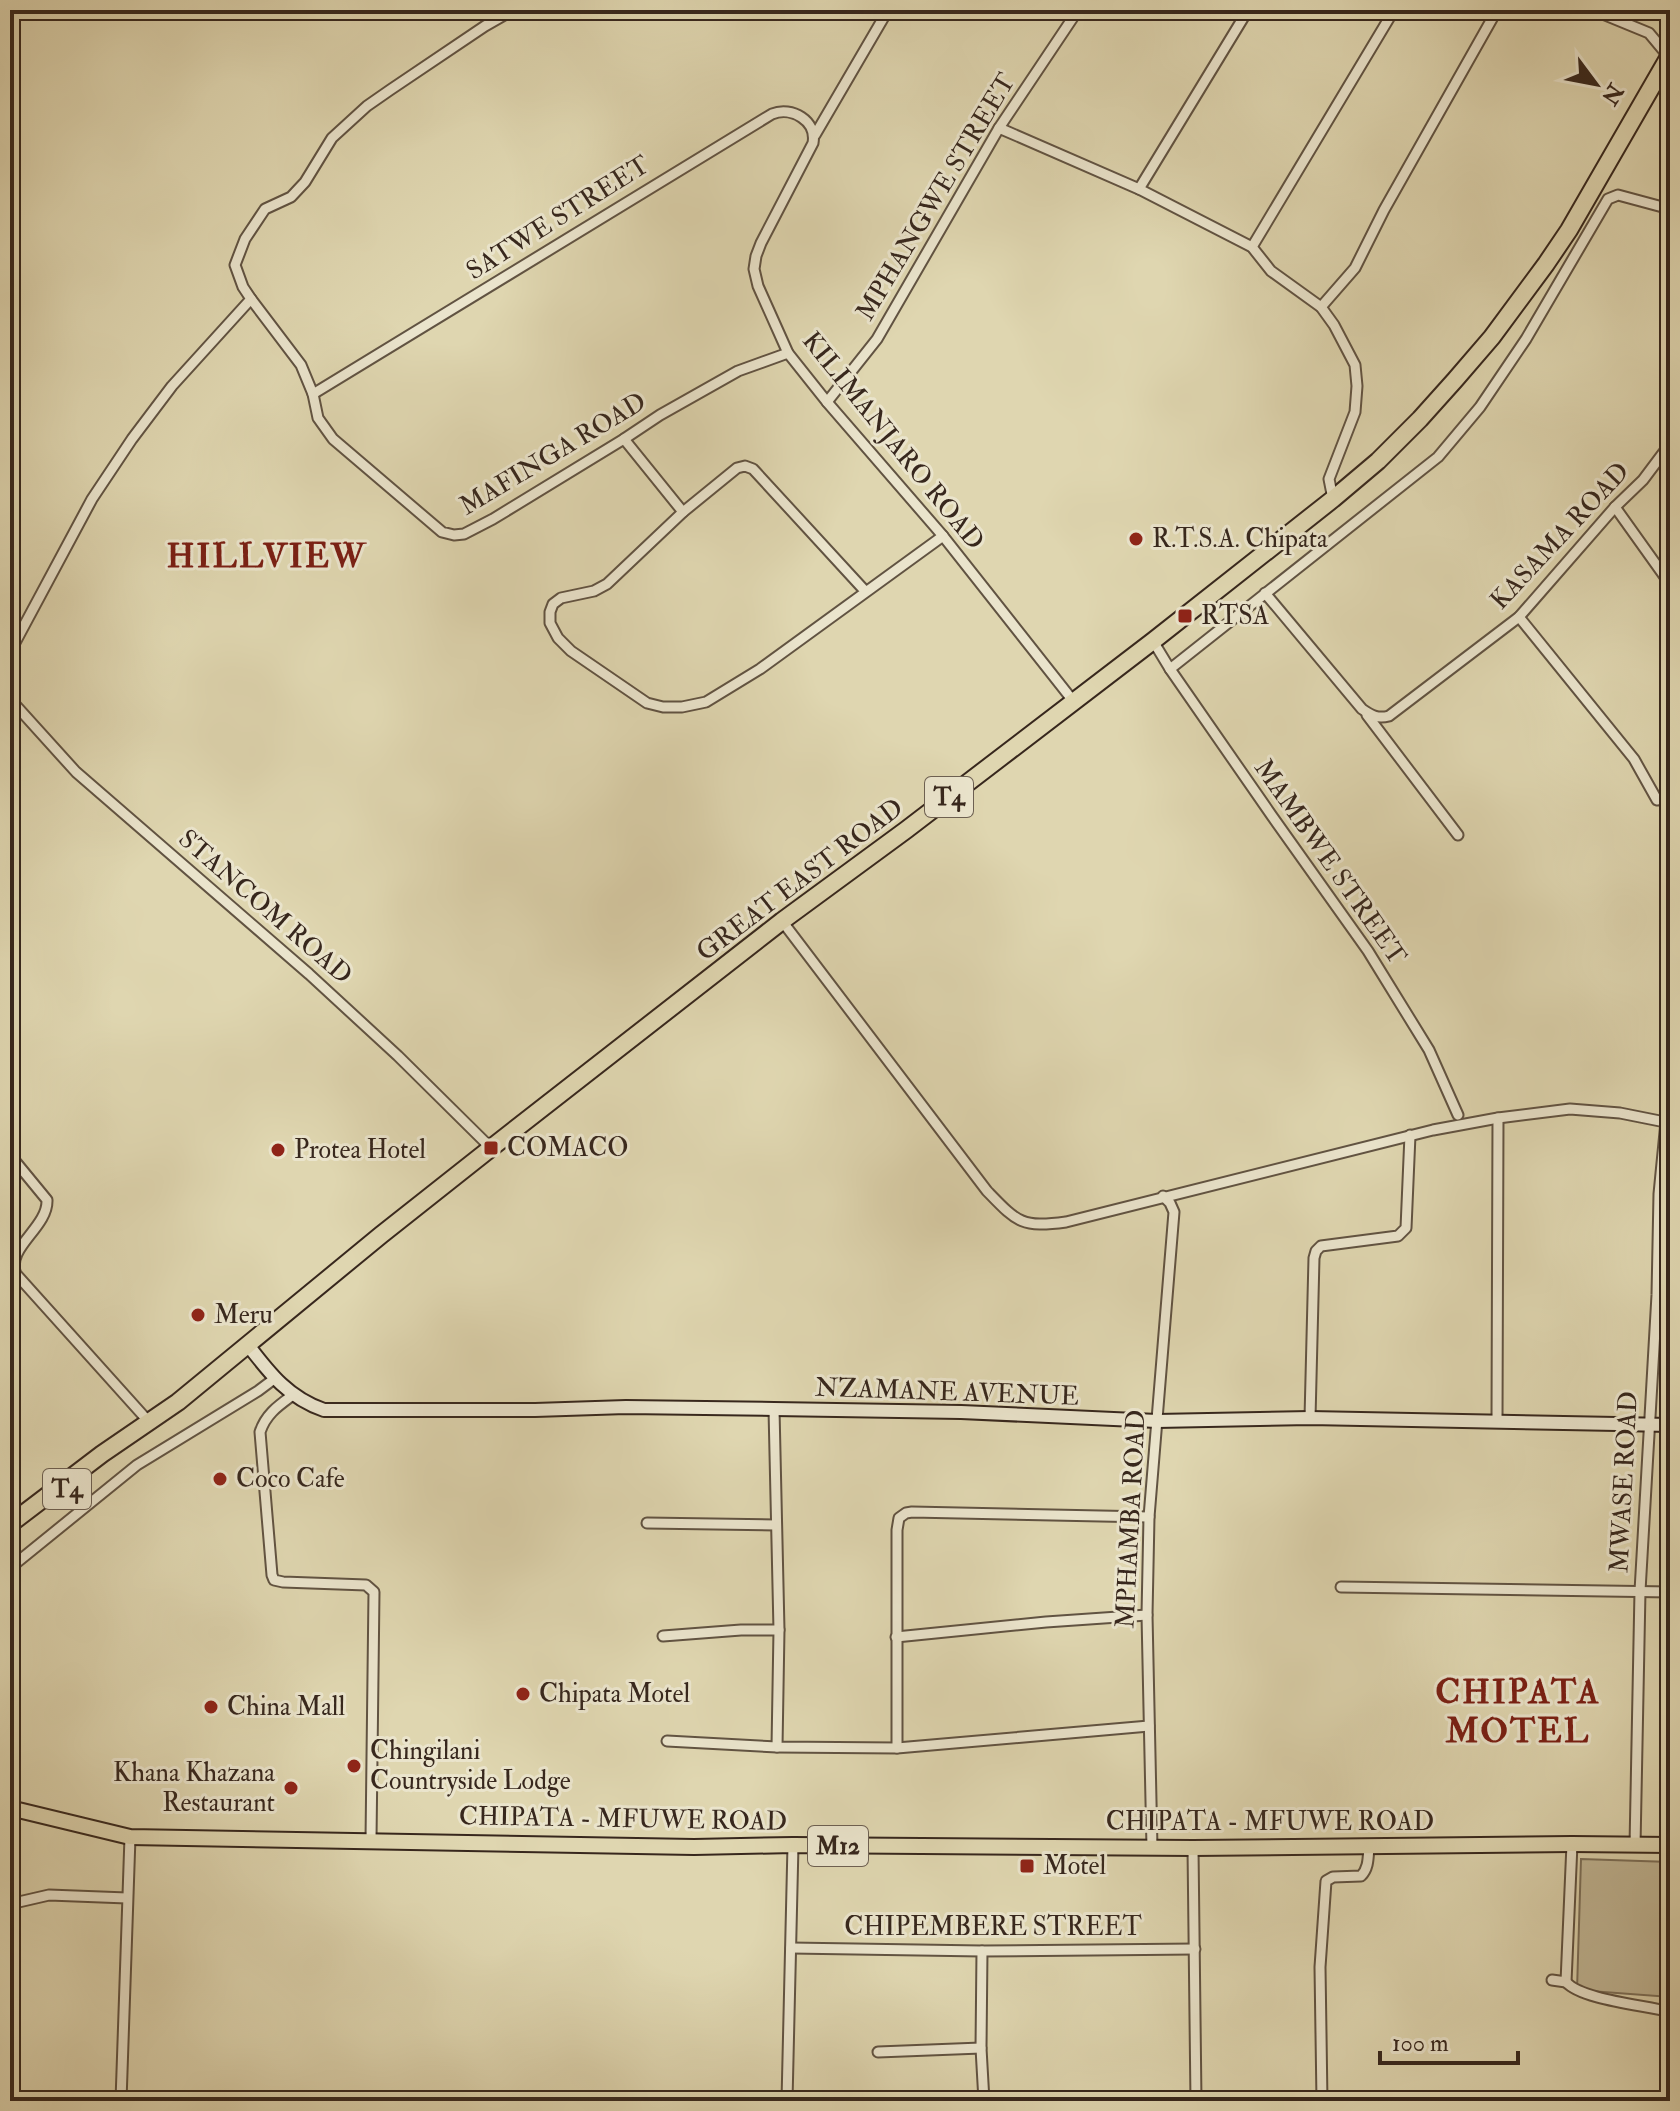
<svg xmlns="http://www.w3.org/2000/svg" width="1680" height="2111" font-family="'IM FELL Double Pica',serif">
	<rect width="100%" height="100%" fill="#dfd6b0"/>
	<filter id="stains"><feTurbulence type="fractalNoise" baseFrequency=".0025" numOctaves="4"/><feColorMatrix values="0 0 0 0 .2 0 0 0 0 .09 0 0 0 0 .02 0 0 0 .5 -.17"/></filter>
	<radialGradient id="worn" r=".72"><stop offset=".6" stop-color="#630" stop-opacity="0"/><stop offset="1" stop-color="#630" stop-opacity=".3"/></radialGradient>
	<!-- green -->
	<path fill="#c2b897" stroke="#7c705a" stroke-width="2" d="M1581 1859 1670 1862V1997L1577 1990Z"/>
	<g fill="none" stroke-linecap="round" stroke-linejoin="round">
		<defs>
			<g id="street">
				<path d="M1248 10 1139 189 1252 247 1271 271 1321 307 1334 325 1355 365 1357 386 1355 412 1329 479 1333 499"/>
				<path d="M1593 10 1649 33 1669 57"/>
				<path d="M999 128 1139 189"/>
				<path d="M815 135 888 10"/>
				<path d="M1252 247 1394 10"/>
				<path d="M251 299 301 365 313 394 318 418 333 439 442 532 454 535 464 534 493 519 624 439 660 415 738 371 788 353"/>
				<path d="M1321 307 1355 268 1384 210 1497 10"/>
				<path d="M313 394 772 114C792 106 817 121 813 143L761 243 756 256 754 269 758 286 788 353 827 402 943 536 1074 702"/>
				<path d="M827 402 877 339 999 128 1078 10"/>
				<path d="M624 439 683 512"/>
				<path d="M1615 507 1670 584"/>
				<path d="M866 592 753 469 745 466 737 468 683 512 607 584 594 591 561 598 553 604 550 612V623L558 638 571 651 647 703 663 707H682L706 702 760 669 943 536"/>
				<path d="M1265 593 1362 709C1372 716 1378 719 1389 716L1519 617 1615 507 1643 480 1670 444"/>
				<path d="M1519 617 1634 759 1657 800"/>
				<path d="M1153 641 1170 669 1272 816 1368 951 1429 1050 1458 1115"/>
				<path d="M10 652 92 499 132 439 172 386 251 299 243 287 235 265 245 239 265 209 291 197 305 182 332 138 367 106 390 90 485 26 513 10"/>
				<path d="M1170 669 1438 457 1480 407 1526 339 1608 199 1618 195 1670 209"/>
				<path d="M10 699 76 772 309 974 398 1056 491 1148"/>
				<path d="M1367 715 1458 835"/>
				<path d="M782 921 987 1191C1017 1222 1021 1228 1066 1222L1433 1130 1498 1118 1570 1109 1620 1113 1670 1123"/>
				<path d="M10 1155 47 1200C48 1228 5 1248 16 1274L149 1422"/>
				<path d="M293 1395C278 1406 266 1414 260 1432L272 1575 274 1580 283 1582 366 1585 374 1592 371 1840"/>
				<path d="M774 1409 779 1630 777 1747"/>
				<path d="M1310 1418 1314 1258 1316 1251 1321 1246 1398 1236 1406 1228 1410 1135"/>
				<path d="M1497 1421 1498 1118"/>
				<path d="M647 1523 776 1525"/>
				<path d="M10 1568 137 1465 258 1391 274 1379"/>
				<path d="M1341 1587 1670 1592"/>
				<path d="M663 1636 741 1630H779"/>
				<path d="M896 1637 1046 1622 1147 1615"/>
				<path d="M667 1741 777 1747 897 1748 1149 1726"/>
				<path d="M897 1748V1530L899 1518 906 1513 912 1512 1149 1517"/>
				<path d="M1635 1846 1640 1591 1657 1295 1659 1194 1666 1122"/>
				<path d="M1152 1848 1147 1615 1149 1517 1174 1212 1170 1203 1163 1196"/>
				<path d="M1193 1848 1196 2101"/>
				<path d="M10 1904 49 1895 127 1898"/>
				<path d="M791 1948 982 1951 1195 1949"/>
				<path d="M982 1951 981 2048 984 2101"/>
				<path d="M1552 1980 1566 1982 1572 1844"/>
				<path d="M1566 1982C1582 2000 1644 2005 1670 2012"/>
				<path d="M878 2052 981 2048"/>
				<path d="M121 2101 130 1837"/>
				<path d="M787 2101 793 1845"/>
				<path d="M1322 2101 1320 1967 1326 1881 1333 1877 1361 1876C1369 1868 1368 1857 1369 1846"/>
			</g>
			<path id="secondary" d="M248 1345C270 1374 289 1398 324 1410H535L626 1407 774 1409 961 1412 1157 1421 1310 1418 1670 1425"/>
			<path id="primary" d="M10 1808 130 1837 694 1847 793 1845 1193 1848 1572 1844 1670 1845"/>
			<path id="highway" d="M10 1524 102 1454 178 1402 381 1235 491 1148 782 921 906 830 1153 641 1333 499 1378 461 1420 419 1455 380 1492 337 1546 264 1569 230 1670 55"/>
		</defs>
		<!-- street casing -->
		<use href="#street" stroke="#615342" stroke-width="13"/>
		<!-- secondary casing -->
		<use href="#secondary" stroke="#37271d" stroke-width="16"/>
		<!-- primary casing -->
		<use href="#primary" stroke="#37271d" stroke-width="18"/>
		<!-- highway casing -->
		<use href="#highway" stroke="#37271d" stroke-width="20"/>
		<!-- street -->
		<use href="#street" stroke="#eae4cc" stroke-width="9"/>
		<!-- secondary -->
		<use href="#secondary" stroke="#eae4cc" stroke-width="12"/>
		<!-- primary -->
		<use href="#primary" stroke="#dfd6b0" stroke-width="14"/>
		<!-- highway -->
		<use href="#highway" stroke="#dfd6b0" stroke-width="16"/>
	</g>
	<!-- markers -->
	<g fill="#8f2418" stroke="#eae4cc" stroke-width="3">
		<circle cx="1136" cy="539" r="8"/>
		<rect x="1177" y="608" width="16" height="16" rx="4"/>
		<rect x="483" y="1140" width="16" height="16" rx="4"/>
		<circle cx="278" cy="1150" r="8"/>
		<circle cx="198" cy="1315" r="8"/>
		<circle cx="220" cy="1479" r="8"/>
		<circle cx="523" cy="1694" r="8"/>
		<circle cx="211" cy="1707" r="8"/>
		<circle cx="354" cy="1766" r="8"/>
		<circle cx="291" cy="1788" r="8"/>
		<rect x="1019" y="1858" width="16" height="16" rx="4"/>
	</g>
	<g text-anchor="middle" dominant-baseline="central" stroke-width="6" stroke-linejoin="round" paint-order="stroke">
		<!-- shield labels -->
		<g fill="#eae4cc" stroke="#6d6052" stroke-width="2">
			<rect x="925" y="777" width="48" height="40" rx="6"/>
			<rect x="43" y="1469" width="48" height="40" rx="6"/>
			<rect x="808" y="1826" width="60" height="40" rx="6"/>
		</g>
		<g font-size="24" font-weight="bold" fill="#37271d">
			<text x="949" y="797">T4</text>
			<text x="67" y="1489">T4</text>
			<text x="838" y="1846">M12</text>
		</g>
		<!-- street labels -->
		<g font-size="26" fill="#37271d" stroke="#eae4cc">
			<text transform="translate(936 197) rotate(-59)">MPHANGWE STREET</text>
			<text transform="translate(558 218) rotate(-32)">SATWE STREET</text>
			<text transform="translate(893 441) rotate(51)">KILIMANJARO ROAD</text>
			<text transform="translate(553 454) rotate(-31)">MAFINGA ROAD</text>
			<text transform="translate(1560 536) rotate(-47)">KASAMA ROAD</text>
			<text transform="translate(1330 862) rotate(55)">MAMBWE STREET</text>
			<text transform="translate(800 880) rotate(-37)">GREAT EAST ROAD</text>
			<text transform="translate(265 907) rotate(41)">STANCOM ROAD</text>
			<text transform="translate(947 1392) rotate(2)">NZAMANE AVENUE</text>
			<text transform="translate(1624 1482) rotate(-87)">MWASE ROAD</text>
			<text transform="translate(1131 1519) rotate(-87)">MPHAMBA ROAD</text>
			<text transform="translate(623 1819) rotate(1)">CHIPATA - MFUWE ROAD</text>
			<text x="1270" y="1822">CHIPATA - MFUWE ROAD</text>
			<text x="993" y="1927">CHIPEMBERE STREET</text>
		</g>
		<!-- poi labels -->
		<g font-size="26" fill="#37271d" stroke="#eae4cc" text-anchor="start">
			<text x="1152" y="539">R.T.S.A. Chipata</text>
			<text x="1201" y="616">RTSA</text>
			<text x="507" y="1148">COMACO</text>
			<text x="294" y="1150">Protea Hotel</text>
			<text x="214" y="1315">Meru</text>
			<text x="236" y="1479">Coco Cafe</text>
			<text x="539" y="1694">Chipata Motel</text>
			<text x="227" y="1707">China Mall</text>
			<text x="370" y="1751">Chingilani<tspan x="370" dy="30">Countryside Lodge</tspan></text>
			<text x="275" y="1773" text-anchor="end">Khana Khazana<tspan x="275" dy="30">Restaurant</tspan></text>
			<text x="1043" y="1866">Motel</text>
		</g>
		<!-- district labels -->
		<g font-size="34" font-weight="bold" letter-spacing="2" fill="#7a1f14" stroke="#eae4cc">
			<text x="267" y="556">HILLVIEW</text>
			<text x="1518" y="1692">CHIPATA<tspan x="1518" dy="39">MOTEL</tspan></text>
		</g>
	</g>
	<!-- margin -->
	<rect width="1680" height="2111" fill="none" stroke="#dfd6b0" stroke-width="40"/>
	<rect x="12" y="12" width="1656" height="2087" fill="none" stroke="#37271d" stroke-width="4"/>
	<rect x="20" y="20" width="1640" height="2071" fill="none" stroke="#37271d" stroke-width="2"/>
	<!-- north arrow -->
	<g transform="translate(1596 84) rotate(122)" stroke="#eae4cc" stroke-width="6" paint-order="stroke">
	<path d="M0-6L14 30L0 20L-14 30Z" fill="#37271d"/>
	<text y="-12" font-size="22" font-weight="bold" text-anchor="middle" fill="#37271d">N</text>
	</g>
	<!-- scale -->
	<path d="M1380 2051v12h138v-12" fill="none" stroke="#37271d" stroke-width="4"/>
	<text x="1392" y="2051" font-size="24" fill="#37271d" stroke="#eae4cc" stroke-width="6" paint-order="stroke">100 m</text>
	<rect width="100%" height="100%" filter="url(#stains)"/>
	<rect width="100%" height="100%" fill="url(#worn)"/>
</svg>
